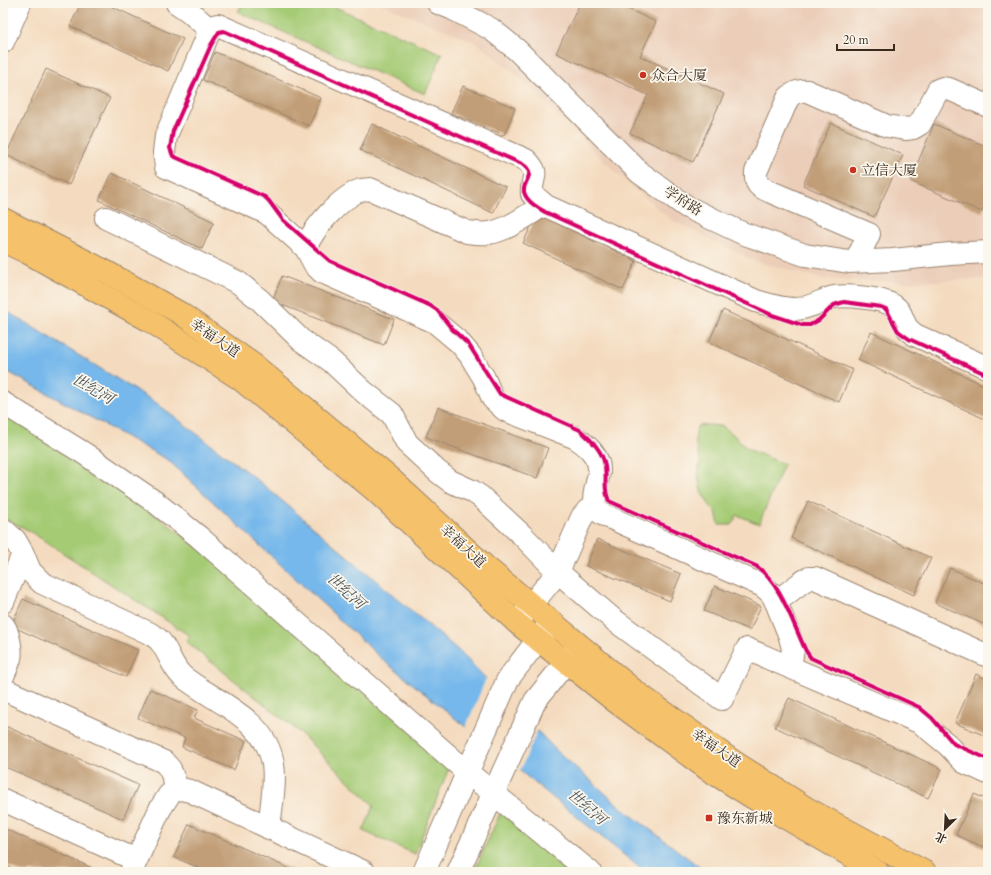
<svg xmlns="http://www.w3.org/2000/svg" width="991" height="875" font-family="Cardo,'Noto Serif SC',serif">
	<rect width="100%" height="100%" fill="#fbf7ec"/>
	<filter id="ink" filterUnits="userSpaceOnUse"><feTurbulence type="fractalNoise" baseFrequency=".025" numOctaves="2"/><feDisplacementMap in="SourceGraphic" scale="8" xChannelSelector="R" yChannelSelector="G"/><feConvolveMatrix kernelMatrix="1 2 1 2 8 2 1 2 1" color-interpolation-filters="sRGB"/></filter>
	<filter id="wash" filterUnits="userSpaceOnUse"><feTurbulence type="fractalNoise" baseFrequency=".012" numOctaves="4" result="noise"/><feDisplacementMap in="SourceGraphic" scale="16" xChannelSelector="R" yChannelSelector="G"/><feGaussianBlur stdDeviation="0.9" result="paint"/><feColorMatrix in="noise" values="0 0 0 0 0 0 0 0 0 0 0 0 0 0 0 0 0 1.4 0 .05"/><feComposite in="paint" operator="in"/></filter>
	<g filter="url(#wash)">
		<rect width="100%" height="100%" fill="#f4dbbf"/>
		<!-- built -->
		<path fill="#ebcdb8" d="M379 3H988V279L907 282 823 279 752 260 670 219 612 169 526 83 477 43Z"/>
		<!-- green -->
		<g fill="#a5cb75" stroke="#707a4a">
			<path d="M242 3H326L442 54 425 94 238 12Z"/>
			<path d="M3 412 87 464 195 544 450 765 415 854 363 831 374 806 298 731 186 642 190 636 28 530 3 518Z"/>
			<path d="M709 425 722 426 733 434 741 443 750 450 784 464 759 524 737 515 732 525H719L716 512 710 506 701 492 698 476 700 460 695 442 697 426Z"/>
			<path d="M501 811 577 872H474Z"/>
		</g>
		<!-- water -->
		<path fill="#76b8eb" stroke="#587184" d="M3 309 155 402 260 482 459 651 557 751 623 809 706 872H645L383 660 168 460 3 369Z"/>
		<!-- pier -->
		<path fill="#f4dbbf" d="M487 676 538 729 519 773 465 729Z"/>
		<g id="blocks">
			<!-- building -->
			<g fill="#c19e77">
				<path d="M81 3H104L183 39 168 71 70 26Z"/>
				<path d="M580 3H615L656 22 640 56 724 94 693 162 630 133 648 95 556 53Z"/>
				<path d="M215 52 321 98 309 126 203 80Z"/>
				<path d="M46 69 110 98 69 185 6 155Z"/>
				<path d="M463 86 515 108 504 135 451 113Z"/>
				<path d="M831 123 903 155 874 217 803 185Z"/>
				<path d="M372 124 506 187 493 213 360 150Z"/>
				<path d="M934 124 988 147V198L982 212 910 181Z"/>
				<path d="M112 173 214 222 202 249 99 200Z"/>
				<path d="M537 214 636 261 623 290 523 243Z"/>
				<path d="M282 276 394 319 384 345 272 301Z"/>
				<path d="M723 310 853 370 839 402 709 342Z"/>
				<path d="M871 332 988 387V412L985 419 858 360Z"/>
				<path d="M438 407 548 448 537 478 426 437Z"/>
				<path d="M808 501 931 558 914 595 791 538Z"/>
				<path d="M597 539 681 574 670 601 586 566Z"/>
				<path d="M950 568 988 585V626L935 603Z"/>
				<path d="M715 586 761 606 750 630 704 611Z"/>
				<path d="M23 599 138 650 126 677 11 626Z"/>
				<path d="M976 674 988 680V737L955 723Z"/>
				<path d="M150 689 198 710 194 718 246 741 234 770 182 747 185 738 138 718Z"/>
				<path d="M789 698 942 769 928 798 775 727Z"/>
				<path d="M3 725 138 785 123 819 3 766Z"/>
				<path d="M974 794 988 800V849L956 835Z"/>
				<path d="M189 824 297 872H208L174 857Z"/>
				<path d="M3 828 101 872H21L3 864Z"/>
			</g>
		</g>
	</g>
	<g filter="url(#ink)">
		<use href="#blocks" fill-opacity="0" stroke="#98826e" stroke-width="1"/>
		<g fill="none" stroke-linecap="round" stroke-linejoin="round">
			<defs>
				<g id="minor">
					<path d="M177 3 190 12 210 30"/>
					<path d="M438 3 451 8 491 29 517 50 639 172 687 207 742 233 805 255 849 262 893 260 950 254 988 252"/>
					<path d="M3 42 20 3"/>
					<path d="M106 218 239 283 260 300 301 340 331 361 364 392 392 414 407 443 437 471 450 481 472 491 481 497 522 535 558 572 582 517 588 510 594 506"/>
					<path d="M306 248C312 229 341 197 361 190 363 189 367 190 370 189L467 232C474 233 482 234 489 233 507 230 523 218 539 208"/>
					<path d="M856 261 869 234 771 192C760 187 755 186 756 172L788 98C794 92 799 90 807 91L887 126 905 129 913 128 920 124 938 90 943 88 949 89 988 106"/>
					<path d="M3 403 85 454 155 502 199 537 467 772 590 872"/>
					<path d="M3 529 15 540 23 554 30 571 42 583 149 633C152 635 156 637 159 640 169 651 171 666 182 676 214 702 266 718 273 764 276 784 271 807 269 828"/>
					<path d="M3 602 23 554"/>
					<path d="M776 602 802 582 809 578H815L988 656"/>
					<path d="M519 620 558 572 614 620 722 699 747 649 921 723 948 745 964 762 988 773"/>
					<path d="M3 625C6 628 7 632 8 636 13 655 11 659 3 676"/>
					<path d="M790 667 793 649 790 637 776 602 772 594 763 586 602 514 595 508C592 495 598 483 599 471 600 456 586 444 574 437L505 410 493 399 484 378 470 355 459 342 435 322 322 272 315 265 306 248 267 213 166 167 164 152 166 136 210 30 214 26 218 25 526 160C542 175 530 177 532 194L546 206 756 301C769 305 782 309 795 309 807 309 819 302 830 298 844 294 882 298 894 306 902 311 902 321 908 329 910 331 913 333 915 335L988 368"/>
					<path d="M3 689 164 762 170 769 177 788"/>
					<path d="M3 800 136 860"/>
					<path d="M131 872 160 809 169 795 177 788 190 791 364 872"/>
					<path d="M424 872 508 679 549 625"/>
					<path d="M458 872 535 701 578 647"/>
				</g>
				<g id="major">
					<path d="M3 219 105 271 180 313 254 365 391 479 486 567 636 692 733 761 808 809 925 872"/>
					<path d="M3 241 28 253 150 321 240 379 373 489 517 623 616 702 707 769 779 814 878 872"/>
				</g>
			</defs>
			<!-- minor casing -->
			<use href="#minor" stroke="#98826e" stroke-width="24"/>
			<!-- major casing -->
			<use href="#major" stroke="#98826e" stroke-width="24"/>
			<!-- minor -->
			<use href="#minor" stroke="#fff" stroke-width="22"/>
			<!-- major -->
			<use href="#major" stroke="#f5c16b" stroke-width="22"/>
			<defs>
				<path id="cycleway" d="M988 375 909 339 898 331 886 309 881 307 844 302 834 305 819 320 810 325H802L772 315 545 212C537 207 527 202 524 192 522 181 538 174 522 164L224 31 219 32 211 45 173 131 170 148 173 156 265 197 269 201 283 220 330 261 431 306 437 310 452 329 469 345 500 394 580 430C591 440 603 451 605 466 607 480 603 488 609 501L756 566C781 583 793 624 806 651L811 658 919 707 932 718 954 744 988 759"/>
			</defs>
			<!-- cycleway casing -->
			<use href="#cycleway" stroke="#fbf7ec" stroke-width="6"/>
			<!-- cycleway -->
			<use href="#cycleway" stroke="#d6006c" stroke-width="4"/>
		</g>
	</g>
	<!-- markers -->
	<g fill="#c8321e" stroke="#fbf7ec" stroke-width="1.5">
		<circle cx="643" cy="75" r="4"/>
		<circle cx="853" cy="170" r="4"/>
		<rect x="705" y="814" width="8" height="8" rx="2"/>
	</g>
	<g text-anchor="middle" dominant-baseline="central" stroke-width="3.5" stroke-linejoin="round" paint-order="stroke">
		<!-- poi labels -->
		<g font-size="14" fill="#3b2a1e" stroke="#fbf7ec" text-anchor="start">
			<text x="651" y="75">众合大厦</text>
			<text x="861" y="170">立信大厦</text>
			<text x="717" y="818">豫东新城</text>
		</g>
		<!-- street labels -->
		<g font-size="14" fill="#3b2a1e" stroke="#fbf7ec">
			<text transform="translate(683 201) rotate(32)">学府路</text>
			<text transform="translate(215 338) rotate(35)">幸福大道</text>
			<text transform="translate(463 546) rotate(43)">幸福大道</text>
			<text transform="translate(716 748) rotate(35)">幸福大道</text>
		</g>
		<!-- water labels -->
		<g font-size="15" font-style="italic" fill="#4d555c" stroke="#fbf7ec">
			<text transform="translate(93 389) rotate(30)">世纪河</text>
			<text transform="translate(346 591) rotate(42)">世纪河</text>
			<text transform="translate(587 807) rotate(41)">世纪河</text>
		</g>
	</g>
	<!-- margin -->
	<rect width="991" height="875" fill="none" stroke="#fbf7ec" stroke-width="16"/>
	<!-- north arrow -->
	<g transform="translate(945 829) rotate(204)" stroke="#fbf7ec" stroke-width="3" paint-order="stroke">
	<path d="M0-3L7 15L0 10L-7 15Z" fill="#3b2a1e"/>
	<text y="-6" font-size="11" font-weight="bold" text-anchor="middle" fill="#3b2a1e">北</text>
	</g>
	<!-- scale -->
	<path d="M837 44v6h57v-6" fill="none" stroke="#3b2a1e" stroke-width="2"/>
	<text x="843" y="44" font-size="12" fill="#3b2a1e" stroke="#fbf7ec" stroke-width="3" paint-order="stroke">20 m</text>
</svg>
